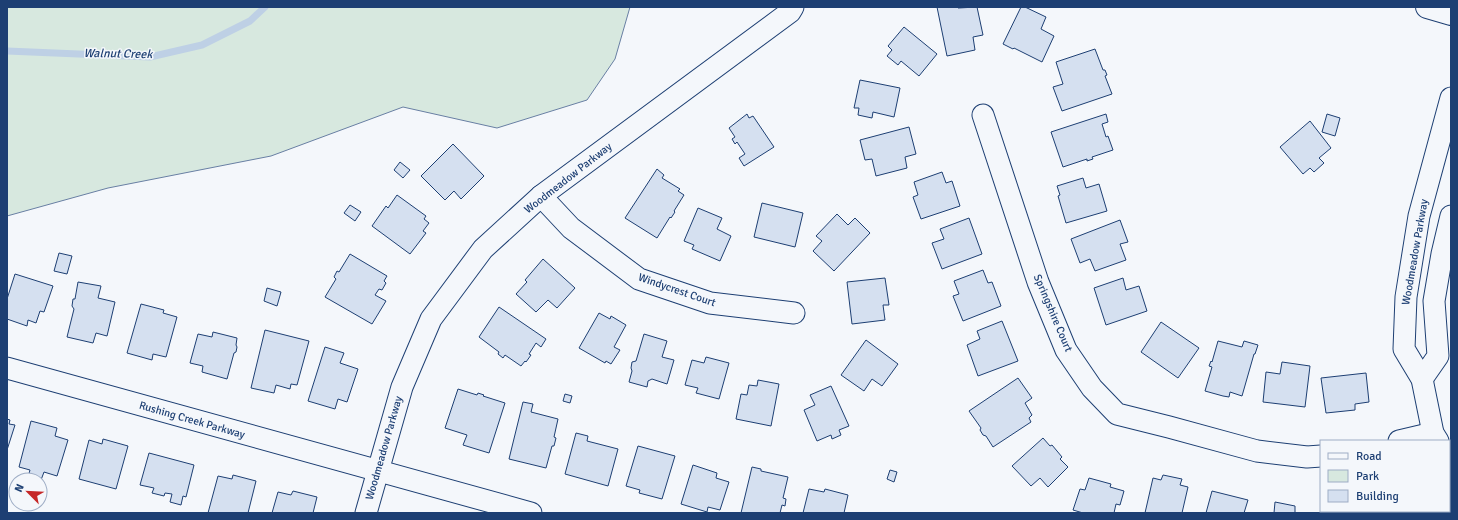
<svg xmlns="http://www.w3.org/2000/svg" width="1458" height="520" font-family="Signika,sans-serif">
	<rect width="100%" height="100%" fill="#f4f7fb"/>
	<!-- green -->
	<path fill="#d7e8df" stroke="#687fa3" d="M7 7H630L615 59 587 100 497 128 403 107 271 156 108 188 7 216Z"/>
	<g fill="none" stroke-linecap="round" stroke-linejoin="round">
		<!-- stream -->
		<path stroke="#bed0e5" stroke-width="7" d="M7 51 150 57 202 45 250 21 265 7"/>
	</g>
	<!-- building -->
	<g fill="#d5e0f0" stroke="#1d3f73">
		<path d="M937 7H958V8L977 7 983 35 973 37 975 50 947 56Z"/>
		<path d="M1021 7H1025L1046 17 1041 29 1054 36 1042 62 1014 48 1013 49 1003 44Z"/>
		<path d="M904 27 937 54 919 76 901 61 898 65 887 56 892 50 888 46Z"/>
		<path d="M1095 49 1103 70H1105L1107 75 1105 76 1112 94 1062 111 1053 87 1063 84 1056 62Z"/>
		<path d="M860 80 900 88 894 117 873 112 872 118 858 115 859 108H854Z"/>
		<path d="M747 114 749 118 753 116 774 147 744 166 739 158 745 154 737 142 735 144 732 139 735 137 729 128Z"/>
		<path d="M1106 114 1108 122 1102 124 1106 137 1108 136 1113 150 1092 157 1093 159 1087 161V159L1063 167 1051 132Z"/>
		<path d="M1327 114 1340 118 1335 136 1322 132Z"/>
		<path d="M1310 121 1331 148 1319 158 1324 163 1314 172 1310 168 1303 174 1280 147Z"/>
		<path d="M909 127 916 154 905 157 907 168 876 176 872 159 865 160 860 140Z"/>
		<path d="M453 144 484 176 461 199 454 191 445 200 421 176Z"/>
		<path d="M400 162 410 170 403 178 394 170Z"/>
		<path d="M657 169 664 175 662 178 680 189 678 191 684 195 674 211 675 212 671 218 670 217 657 238 625 218Z"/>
		<path d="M942 172 946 183 952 181 960 206 921 219 913 197 918 195 914 182Z"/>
		<path d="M1083 178 1086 188 1099 184 1107 211 1066 223 1058 196 1060 195 1057 186Z"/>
		<path d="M397 195 426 216 424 219 429 223 423 231 426 233 410 254 372 226 386 206 388 208Z"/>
		<path d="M762 203 803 213 795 247 754 237Z"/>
		<path d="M350 205 361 212 355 221 344 213Z"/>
		<path d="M698 208 722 218 717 229 731 236 720 261 692 249 694 245 684 241Z"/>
		<path d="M837 214 848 225 855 218 870 233 834 271 813 251 822 241 816 236Z"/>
		<path d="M969 218 982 254 942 269 932 243 944 239 940 229Z"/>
		<path d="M1120 220 1128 242 1120 244 1126 260 1095 271 1090 259 1080 263 1071 239Z"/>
		<path d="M59 253 72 256 67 274 54 271Z"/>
		<path d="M350 254 387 276 384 281 386 283 382 290 379 289 375 295 386 301 372 324 325 297 336 279 334 277 337 271 339 272Z"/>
		<path d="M543 259 575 288 557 308 548 300 536 312 516 294 527 282 525 280Z"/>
		<path d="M983 270 988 283 992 282 1001 306 963 321 953 296 959 294 954 281Z"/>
		<path d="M15 274 53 286 44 312 40 311 36 323 28 320 27 326 7 319V299Z"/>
		<path d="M885 278 889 305H883L885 320 852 324 847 282Z"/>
		<path d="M1123 278 1126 290 1139 286 1147 311 1106 325 1094 288Z"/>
		<path d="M78 282 101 286 98 298 115 302 107 336 96 333 93 343 67 337 74 309 72 306 73 299H75Z"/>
		<path d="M267 288 281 292 277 306 264 301Z"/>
		<path d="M141 304 164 310 163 313 177 317 166 357 153 354 152 360 127 353Z"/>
		<path d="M499 307 546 339 541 347 536 343 529 354 531 355 526 362 525 361 521 366 505 355 503 358 498 354 499 352 479 337Z"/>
		<path d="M599 313 610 319 611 316 626 325 614 347 620 350 611 364 606 361 605 363 579 348Z"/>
		<path d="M1002 321 1018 361 978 376 967 345 980 339 977 331Z"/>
		<path d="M1161 322 1199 348 1178 378 1141 352Z"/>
		<path d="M265 330 309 341 297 385 291 384 290 389 276 385 274 393 251 388Z"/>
		<path d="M213 332 237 338 236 345 237 347 236 352 234 353 227 379 202 372 203 366 190 363 198 334 212 337Z"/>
		<path d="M644 334 667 341 662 357 674 360 667 384 652 379 648 381 647 387 629 382 632 371 631 368 632 362 636 361Z"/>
		<path d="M866 340 898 364 882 386 872 379 864 391 841 375Z"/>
		<path d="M1218 341 1242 347 1244 341 1258 345 1255 354H1254L1242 396 1230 392 1229 397 1223 396 1205 391 1212 367 1209 366 1211 361 1212 362Z"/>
		<path d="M325 347 344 353 340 363 358 369 347 402 338 399 335 409 308 401Z"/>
		<path d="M706 357 729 363 719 399 696 393 698 388 685 385 692 360 704 363Z"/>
		<path d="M1282 362 1310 366 1305 407 1263 402 1266 372 1280 374Z"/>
		<path d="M1366 373 1369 402 1355 404V410L1326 413 1321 378Z"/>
		<path d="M1018 378 1032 398 1025 403 1032 415 1029 418 1031 422 993 447 986 436 983 435 980 430 981 428 969 411Z"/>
		<path d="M758 380 779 384 771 426 736 419 741 394 747 395 749 385 757 386Z"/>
		<path d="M831 386 849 426 839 430 841 435 832 439 831 435 817 441 804 410 815 405 810 395Z"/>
		<path d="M458 389 477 395 478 393 484 395 483 396 505 403 489 453 463 445 467 435 445 428Z"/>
		<path d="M565 394 572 396 570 403 563 401Z"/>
		<path d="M523 402 533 404 531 412 558 419 554 437 556 438 554 446H552L546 468 509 459Z"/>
		<path d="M7 419 10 420 9 424 15 425 7 450Z"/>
		<path d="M31 421 57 428 55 436 68 440 57 476 44 472 41 480 28 477 30 470 19 467Z"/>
		<path d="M576 433 588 436 587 441 618 449 608 486 565 474Z"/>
		<path d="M1043 438 1050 446 1052 445 1062 457 1060 459 1068 467 1048 487 1040 478 1031 486 1012 466Z"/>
		<path d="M103 439 128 446 116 489 79 479 89 440 102 444Z"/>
		<path d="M638 446 675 456 662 499 639 493 640 490 626 486Z"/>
		<path d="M149 453 194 465 186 497 183 496 181 505 170 502 172 494 165 493 164 496 152 493 154 488 140 485Z"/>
		<path d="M693 465 717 473 716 478 729 482 720 510 708 507 707 512 681 504Z"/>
		<path d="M752 467 761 469V471L788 477 783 498 786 499 785 506 782 505 780 513H741Z"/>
		<path d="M890 470 897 472 894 482 887 479Z"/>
		<path d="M233 475 256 481 248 513H208L218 476 232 479Z"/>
		<path d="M1163 475 1182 479 1180 485 1188 487 1182 513H1145L1153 478 1161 480Z"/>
		<path d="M1089 478 1111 484 1110 487 1124 491 1120 505 1116 504 1114 513H1083L1073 510 1080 489 1085 490Z"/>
		<path d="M809 489 824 492 825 489 848 495 844 513H803Z"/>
		<path d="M293 491 317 497 313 513H272L278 492 291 495Z"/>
		<path d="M1212 491 1248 500 1244 513H1206Z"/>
		<path d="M1275 502 1295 506V513H1274Z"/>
		<rect x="1342" y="511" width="43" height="2"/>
	</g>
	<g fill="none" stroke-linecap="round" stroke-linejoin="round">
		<defs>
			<g id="minor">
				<path d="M983 115 1038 282 1066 350 1092 388 1117 414 1169 427 1257 451 1307 457 1321 456"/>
				<path d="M541 196 571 228 639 279 710 303 794 313"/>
				<path d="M7 368 531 513"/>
				<path d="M1422 379 1438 356 1434 301 1442 254 1451 216"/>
				<path d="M1399 441 1433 433"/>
				<path d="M1438 441 1433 433 1422 379 1404 349 1406 297 1419 216 1451 98"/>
				<path d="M1449 460 1451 463"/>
				<path d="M366 513 402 387 431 319 483 249 541 196 790 12 793 7"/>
			</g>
			<path id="secondary" d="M1427 7 1451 14"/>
		</defs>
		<!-- minor casing -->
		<use href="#minor" stroke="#1d3f73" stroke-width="23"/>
		<!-- secondary casing -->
		<use href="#secondary" stroke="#1d3f73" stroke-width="24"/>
		<!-- minor -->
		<use href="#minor" stroke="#f4f7fb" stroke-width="21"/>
		<!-- secondary -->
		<use href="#secondary" stroke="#f4f7fb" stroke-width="22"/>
	</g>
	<g text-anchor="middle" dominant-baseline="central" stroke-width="3" stroke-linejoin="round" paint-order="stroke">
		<!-- street labels -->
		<g font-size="11" fill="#1d3f73" stroke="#f4f7fb">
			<text transform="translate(568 178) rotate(-38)">Woodmeadow Parkway</text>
			<text transform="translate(1415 252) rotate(-80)">Woodmeadow Parkway</text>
			<text transform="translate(677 290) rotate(19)">Windycrest Court</text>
			<text transform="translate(1053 313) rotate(67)">Springshire Court</text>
			<text transform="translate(192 420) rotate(16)">Rushing Creek Parkway</text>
			<text transform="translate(384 448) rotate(-74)">Woodmeadow Parkway</text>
		</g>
		<!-- water labels -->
		<g font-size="12" font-style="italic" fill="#1d3f73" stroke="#f4f7fb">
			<text transform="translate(118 54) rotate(1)">Walnut Creek</text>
		</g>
	</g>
	<!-- border -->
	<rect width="1458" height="520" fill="none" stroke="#1d3f73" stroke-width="16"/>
	<!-- legend -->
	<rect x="1320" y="440" width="130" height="72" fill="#f4f7fb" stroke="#9eadc5"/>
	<rect x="1328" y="453" width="20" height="6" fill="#f4f7fb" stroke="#9eadc5"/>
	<text x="1356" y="460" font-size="12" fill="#1d3f73">Road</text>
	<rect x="1328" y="470" width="20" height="12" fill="#d7e8df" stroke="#9eadc5"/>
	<text x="1356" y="480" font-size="12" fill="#1d3f73">Park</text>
	<rect x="1328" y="490" width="20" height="12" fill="#d5e0f0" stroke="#9eadc5"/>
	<text x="1356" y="500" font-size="12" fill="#1d3f73">Building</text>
	<!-- north arrow -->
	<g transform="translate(28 492) rotate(294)"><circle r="19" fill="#f4f7fb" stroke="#9eadc5"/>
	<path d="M0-3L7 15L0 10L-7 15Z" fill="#c62828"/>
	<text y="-6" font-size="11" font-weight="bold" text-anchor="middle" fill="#1d3f73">N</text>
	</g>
</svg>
